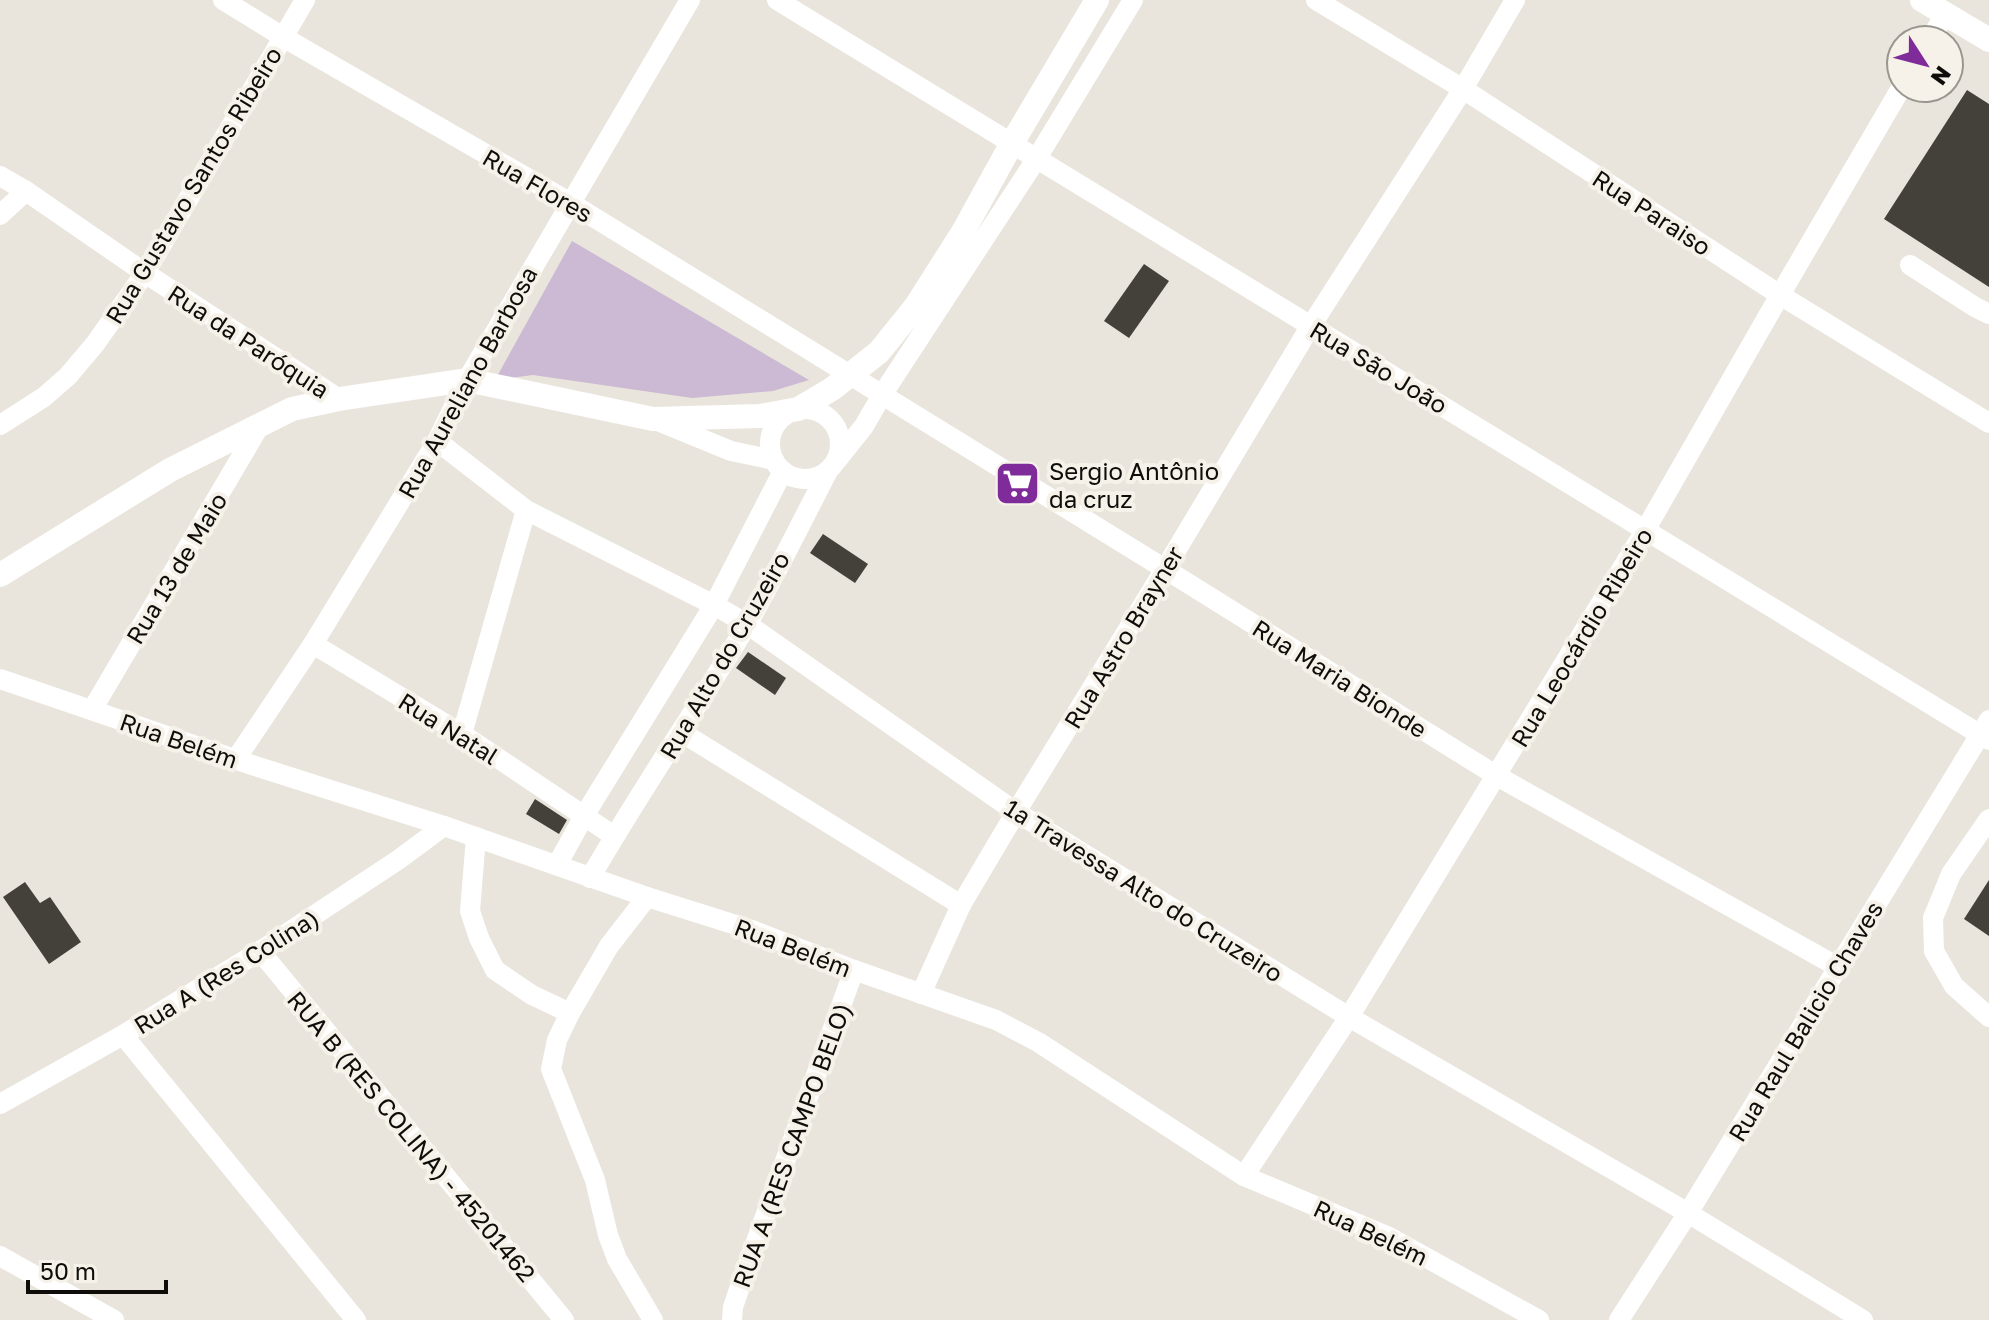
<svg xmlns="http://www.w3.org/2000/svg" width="1989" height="1320" font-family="'Golos Text',sans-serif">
	<rect width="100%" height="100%" fill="#e9e5dc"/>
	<!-- green -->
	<path fill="#ccb9d3" d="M572 241 809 380 773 391 692 398 533 375 495 380Z"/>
	<!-- building -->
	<g fill="#44413a">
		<path d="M1967 90 1989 104V287L1884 219Z"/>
		<path d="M1144 264 1169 281 1129 338 1104 321Z"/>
		<path d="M823 534 868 564 855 583 810 553Z"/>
		<path d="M748 652 786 678 775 695 736 668Z"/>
		<path d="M535 799 567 820 559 834 526 814Z"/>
		<path d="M1989 880V936L1964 919Z"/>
		<path d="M25 882 40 903 50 897 81 942 49 964 3 897Z"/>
	</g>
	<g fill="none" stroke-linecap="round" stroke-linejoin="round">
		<!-- minor -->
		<g stroke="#fff" stroke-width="20">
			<path d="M223 0 283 37 569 202 1165 569 1497 776 1838 967"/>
			<path d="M777 0 1989 740"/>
			<path d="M1316 0 1463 89 1780 295 1989 423"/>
			<path d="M1930 40 1945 14"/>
			<path d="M0 176 26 191 145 273 339 399"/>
			<path d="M0 215 26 191"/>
			<path d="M1910 265 1975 307 1989 314"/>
			<circle cx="805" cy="444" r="35"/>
			<path d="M653 419 731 451 774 460"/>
			<path d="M0 425 44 397 68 376 95 344 145 273 305 0"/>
			<path d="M437 441 526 510 714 605 747 624 1016 812 1349 1017 1688 1213 1863 1320"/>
			<path d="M837 460 864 426 882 395 1037 158 1133 0"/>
			<path d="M313 644 462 734 614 836"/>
			<path d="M0 679 252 765 444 826 647 897 752 930 854 970 996 1020 1038 1042 1244 1176 1389 1237 1539 1320"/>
			<path d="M92 710 260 425"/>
			<path d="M681 732 961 905"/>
			<path d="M462 734 526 510"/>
			<path d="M236 759 313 644 437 441 467 380 690 0"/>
			<path d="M1989 819 1951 874 1933 918 1934 951 1954 986 1989 1017"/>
			<path d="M476 837 470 911 479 938 495 970 532 995 570 1013"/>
			<path d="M557 865 584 816 714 605 783 471"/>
			<path d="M590 878C639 793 695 712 745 628 775 577 801 523 828 471"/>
			<path d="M647 897 609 946 570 1013 557 1040 551 1069 595 1180 608 1235 617 1259 653 1320"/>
			<path d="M260 951 564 1320"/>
			<path d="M921 994 961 905 1016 812 1165 569 1307 332 1463 89 1515 0"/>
			<path d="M123 1035 356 1320"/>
			<path d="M0 1104 123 1035 260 951 398 860 444 826"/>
			<path d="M1244 1176 1349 1017 1643 534 1780 295 1901 88"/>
			<path d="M0 1256 114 1320"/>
			<path d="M732 1320 733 1307 745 1272 854 970"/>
			<path d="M1619 1320 1688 1213 1989 720"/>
		</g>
		<!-- major -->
		<g stroke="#fff" stroke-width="24">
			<path d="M1922 0 1989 40"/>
			<path d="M0 575 170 470 292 409 339 399 467 380 653 419 760 416 798 409 832 389 879 352 916 306 963 232 1012 143 1097 0"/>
		</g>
	</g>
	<!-- icons -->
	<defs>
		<symbol id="supermarket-square" viewBox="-11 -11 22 22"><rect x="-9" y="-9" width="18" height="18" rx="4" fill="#7f2b9a" stroke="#f6f2e9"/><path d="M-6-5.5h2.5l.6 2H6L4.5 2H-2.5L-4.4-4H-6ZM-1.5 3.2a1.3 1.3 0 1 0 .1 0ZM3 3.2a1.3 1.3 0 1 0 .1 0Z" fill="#fff"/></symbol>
	</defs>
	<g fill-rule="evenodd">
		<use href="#supermarket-square" x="992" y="458" width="51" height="51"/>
	</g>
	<g text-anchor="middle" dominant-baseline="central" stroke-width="8" stroke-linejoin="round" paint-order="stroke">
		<!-- street labels -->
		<g font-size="24" fill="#0e0d0a" stroke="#f6f2e9">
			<text transform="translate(193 185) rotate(-59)">Rua Gustavo Santos Ribeiro</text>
			<text transform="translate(538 185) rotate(30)">Rua Flores</text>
			<text transform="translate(1652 212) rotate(33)">Rua Paraiso</text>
			<text transform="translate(249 341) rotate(33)">Rua da Paróquia</text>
			<text transform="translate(1379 367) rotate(31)">Rua São João</text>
			<text transform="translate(467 382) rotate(-61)">Rua Aureliano Barbosa</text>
			<text transform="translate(176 568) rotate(-59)">Rua 13 de Maio</text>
			<text transform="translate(1123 637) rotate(-59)">Rua Astro Brayner</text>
			<text transform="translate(1581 637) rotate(-59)">Rua Leocárdio Ribeiro</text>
			<text transform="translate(724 655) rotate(-60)">Rua Alto do Cruzeiro</text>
			<text transform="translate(1340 678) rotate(32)">Rua Maria Bionde</text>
			<text transform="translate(449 728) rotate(32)">Rua Natal</text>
			<text transform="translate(179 740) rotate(19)">Rua Belém</text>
			<text transform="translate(1144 890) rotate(32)">1ª Travessa Alto do Cruzeiro</text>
			<text transform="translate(793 947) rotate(21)">Rua Belém</text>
			<text transform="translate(226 971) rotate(-32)">Rua A (Res Colina)</text>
			<text transform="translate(1805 1021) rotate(-59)">Rua Raul Balicio Chaves</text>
			<text transform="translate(412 1136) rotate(50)">RUA B (RES COLINA) - 45201462</text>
			<text transform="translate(791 1145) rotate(-70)">RUA A (RES CAMPO BELO)</text>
			<text transform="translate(1371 1232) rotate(25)">Rua Belém</text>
		</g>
		<!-- poi labels -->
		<g font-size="24" fill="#0e0d0a" stroke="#f6f2e9" text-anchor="start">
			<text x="1049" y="470">Sergio Antônio<tspan x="1049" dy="28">da cruz</tspan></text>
		</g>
	</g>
	<!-- north arrow -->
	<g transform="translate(1925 64) rotate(126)"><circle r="38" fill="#f6f2e9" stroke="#999690" stroke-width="2"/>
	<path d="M0-6L14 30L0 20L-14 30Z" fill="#7f2b9a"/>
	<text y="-12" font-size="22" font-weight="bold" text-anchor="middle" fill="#0e0d0a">N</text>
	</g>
	<!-- scale -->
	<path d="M28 1280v12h138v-12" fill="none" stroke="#0e0d0a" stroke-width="4"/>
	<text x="40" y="1280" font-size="24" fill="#0e0d0a" stroke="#f6f2e9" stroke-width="6" paint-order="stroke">50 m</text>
</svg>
